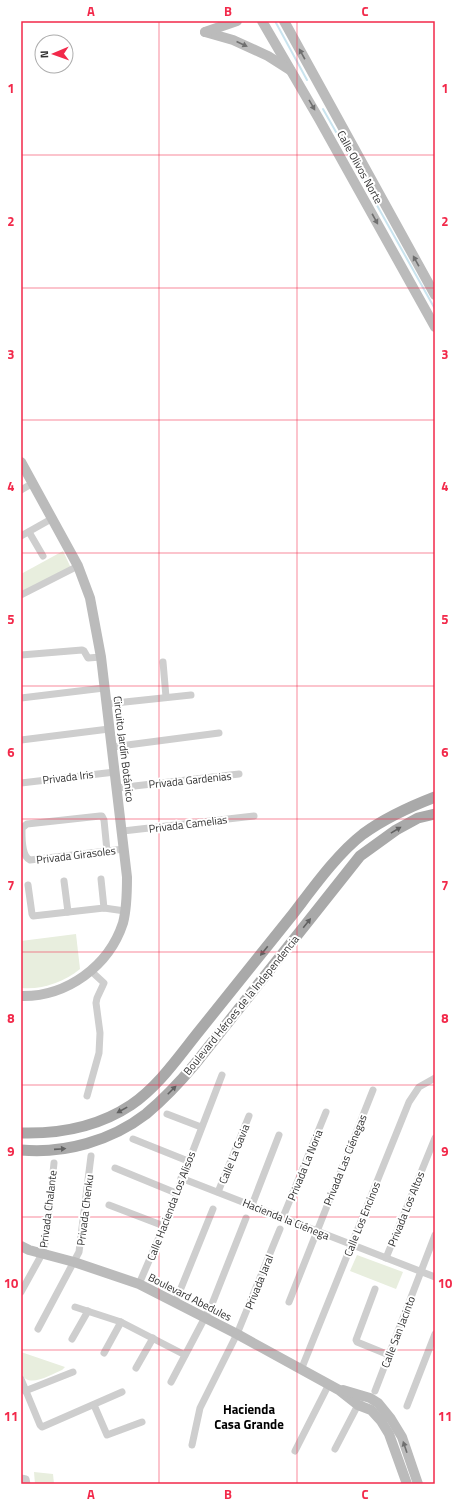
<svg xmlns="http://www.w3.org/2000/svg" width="456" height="1505" font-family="'Titillium Web',sans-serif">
	<rect width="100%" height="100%" fill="#fff"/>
	<!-- green -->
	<g fill="#e8eede">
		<path d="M63 551 71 568 21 596V574Z"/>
		<path d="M76 934 80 969C64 982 42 990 21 988V941Z"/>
		<path d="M357 1255 403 1272 396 1289 350 1271Z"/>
		<path d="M21 1352 65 1367 62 1370C52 1374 28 1389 22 1374 19 1368 21 1358 21 1352Z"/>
		<path d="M34 1472 53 1474 54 1484H35Z"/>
	</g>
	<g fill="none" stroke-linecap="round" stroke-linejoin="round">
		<!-- stream -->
		<g stroke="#cae4ef" stroke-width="2">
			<path d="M275 21 307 80"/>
			<path d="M323 109 336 132"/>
			<path d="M346 150 435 309"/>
		</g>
		<!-- street -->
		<g stroke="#cecece" stroke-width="7">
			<path d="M21 490 33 483"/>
			<path d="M29 532 43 556"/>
			<path d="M21 536 53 518"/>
			<path d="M21 595 78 566"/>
			<path d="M21 655 82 650 84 651 88 658 101 657"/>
			<path d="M163 662 166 697"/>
			<path d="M21 698 104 688"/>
			<path d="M106 704 191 695"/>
			<path d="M21 740 109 729"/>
			<path d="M112 747 219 733"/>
			<path d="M21 783 115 772"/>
			<path d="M117 788 239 774"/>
			<path d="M123 831 254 816"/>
			<path d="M107 851 104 820 102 816H100L27 824 22 828C22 837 21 856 30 860L124 849"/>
			<path d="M101 879 104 908"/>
			<path d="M64 881 68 912"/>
			<path d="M28 885 32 914 33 916 104 908 125 911"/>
			<path d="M87 1096 99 1053 100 1033 96 1003 97 998 104 983 91 971"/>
			<path d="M167 1114 201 1127"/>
			<path d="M133 1139 188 1161"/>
			<path d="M115 1168 176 1193"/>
			<path d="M181 1178 435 1277"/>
			<path d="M218 1192 249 1116"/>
			<path d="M109 1205 164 1226"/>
			<path d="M252 1205 279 1135"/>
			<path d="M283 1217 326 1112"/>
			<path d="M386 1258 435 1138"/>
			<path d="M139 1284 164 1226 222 1075"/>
			<path d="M375 1289 356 1340 357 1342 389 1355"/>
			<path d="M21 1292 42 1254 46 1240 54 1163"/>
			<path d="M289 1302 373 1090"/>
			<path d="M175 1303 213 1209"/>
			<path d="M75 1307 121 1322 185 1355"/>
			<path d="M38 1329 79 1252 91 1156"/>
			<path d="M72 1339 88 1311"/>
			<path d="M104 1353 121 1322"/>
			<path d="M136 1368 153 1338"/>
			<path d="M301 1370 409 1102 419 1087 435 1078"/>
			<path d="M21 1379 40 1425 42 1427 122 1392"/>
			<path d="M171 1382 212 1304 246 1218"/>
			<path d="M25 1391 73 1372"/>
			<path d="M375 1391 435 1235"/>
			<path d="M94 1405 107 1435 142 1422"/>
			<path d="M407 1406 435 1334"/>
			<path d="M192 1445 200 1408 237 1334 280 1229"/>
			<path d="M335 1449 360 1401"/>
			<path d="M295 1451 329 1384"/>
			<path d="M21 1478 26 1479 27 1484"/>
		</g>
		<!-- secondary -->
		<g stroke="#bbb" stroke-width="10">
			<path d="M262 21 319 119 435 327"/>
			<path d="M284 21 435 295"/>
			<path d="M205 32 233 40 268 56 290 70"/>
			<path d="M205 32 237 21"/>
			<path d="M21 462 78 566 90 598 101 657 127 877C127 892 127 908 123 923 109 966 67 997 21 996"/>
			<path d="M21 1246 29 1250 74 1262 139 1284 237 1334 339 1390 358 1405 371 1410 381 1421 389 1434 407 1484"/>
			<path d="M343 1390 370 1398 378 1403 391 1419 402 1437 418 1484"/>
		</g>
		<!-- primary -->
		<g stroke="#a9a9a9" stroke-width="11">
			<path d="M21 1133C59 1134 98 1127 131 1105 159 1086 179 1056 200 1030 231 991 262 953 293 914 313 888 337 854 363 834 385 818 409 807 435 797"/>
			<path d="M21 1150C64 1154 111 1141 146 1114 164 1099 180 1082 195 1064L360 856 396 830 418 818 435 814"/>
		</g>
	</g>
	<!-- one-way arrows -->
	<defs><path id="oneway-solid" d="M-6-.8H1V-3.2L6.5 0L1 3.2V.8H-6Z"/></defs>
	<g fill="#6f6f6f">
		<use href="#oneway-solid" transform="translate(242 44) rotate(25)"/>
		<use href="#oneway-solid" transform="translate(302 54) rotate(-119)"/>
		<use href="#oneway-solid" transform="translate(312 105) rotate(60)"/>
		<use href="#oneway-solid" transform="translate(375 219) rotate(61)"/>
		<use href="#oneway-solid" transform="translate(416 261) rotate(-119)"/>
		<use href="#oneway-solid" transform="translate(405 1447) rotate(-109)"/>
	</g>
	<g fill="#616161">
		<use href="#oneway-solid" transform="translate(396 830) rotate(-31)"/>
		<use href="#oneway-solid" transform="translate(307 923) rotate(-51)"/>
		<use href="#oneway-solid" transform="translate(264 951) rotate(129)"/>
		<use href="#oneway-solid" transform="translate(172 1090) rotate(-45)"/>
		<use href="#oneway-solid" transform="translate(122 1110) rotate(151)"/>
		<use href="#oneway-solid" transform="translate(60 1149) rotate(-4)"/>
	</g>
	<!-- grid -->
	<path fill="none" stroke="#f2294a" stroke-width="1" stroke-opacity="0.55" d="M159 21V1484M297 21V1484M21 155H435M21 288H435M21 420H435M21 553H435M21 686H435M21 819H435M21 952H435M21 1085H435M21 1217H435M21 1350H435"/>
	<g text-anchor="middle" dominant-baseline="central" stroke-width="4" stroke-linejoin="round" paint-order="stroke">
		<!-- street labels -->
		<g font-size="11" fill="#313131" stroke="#fff">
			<text transform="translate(360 167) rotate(61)">Calle Olivos Norte</text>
			<text transform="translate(124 749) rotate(83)">Circuito Jardín Botánico</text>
			<text transform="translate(68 777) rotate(-7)">Privada Iris</text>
			<text transform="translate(190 780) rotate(-6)">Privada Gardenias</text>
			<text transform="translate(188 824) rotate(-7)">Privada Camelias</text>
			<text transform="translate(76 855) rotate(-7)">Privada Girasoles</text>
			<text transform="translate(241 1005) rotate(-51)">Boulevard Héroes de la Independencia</text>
			<text transform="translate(234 1154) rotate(-68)">Calle La Gavia</text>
			<text transform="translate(345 1160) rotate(-68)">Privada Las Ciénegas</text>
			<text transform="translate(305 1165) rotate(-68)">Privada La Noria</text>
			<text transform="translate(171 1206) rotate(-69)">Calle Hacienda Los Alisos</text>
			<text transform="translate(48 1209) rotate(-83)">Privada Chalante</text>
			<text transform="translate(406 1209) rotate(-68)">Privada Los Altos</text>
			<text transform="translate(85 1210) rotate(-83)">Privada Chenku</text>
			<text transform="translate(286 1219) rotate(22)">Hacienda la Ciénega</text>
			<text transform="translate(362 1219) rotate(-68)">Calle Los Encinos</text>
			<text transform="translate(259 1282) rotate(-68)">Privada Jaral</text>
			<text transform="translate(190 1297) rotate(27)">Boulevard Abedules</text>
			<text transform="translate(398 1332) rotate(-69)">Calle San Jacinto</text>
		</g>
		<!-- quarter labels -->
		<g font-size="13" font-weight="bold" fill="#000" stroke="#fff">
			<text x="249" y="1409">Hacienda<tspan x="249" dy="15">Casa Grande</tspan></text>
		</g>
	</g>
	<!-- border -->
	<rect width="456" height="1505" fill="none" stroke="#ffffff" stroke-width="44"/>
	<!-- north arrow -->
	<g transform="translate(54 54) rotate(268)"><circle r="19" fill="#ffffff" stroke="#adadad"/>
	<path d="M0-3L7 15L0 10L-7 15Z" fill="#f2294a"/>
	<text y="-6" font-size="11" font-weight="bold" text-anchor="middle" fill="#313131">N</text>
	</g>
	<rect x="22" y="22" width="412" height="1461" fill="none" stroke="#f2294a" stroke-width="1.5"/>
	<g font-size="13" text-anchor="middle" font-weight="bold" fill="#f2294a">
		<text x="91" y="16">A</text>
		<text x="228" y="16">B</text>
		<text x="365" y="16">C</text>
		<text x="11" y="93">1</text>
		<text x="445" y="93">1</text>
		<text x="11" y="226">2</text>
		<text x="445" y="226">2</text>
		<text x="11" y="359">3</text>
		<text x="445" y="359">3</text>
		<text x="11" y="491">4</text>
		<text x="445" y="491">4</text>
		<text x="11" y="624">5</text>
		<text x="445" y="624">5</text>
		<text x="11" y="757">6</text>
		<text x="445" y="757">6</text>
		<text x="11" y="890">7</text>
		<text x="445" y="890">7</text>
		<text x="11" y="1023">8</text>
		<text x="445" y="1023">8</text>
		<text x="11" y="1156">9</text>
		<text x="445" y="1156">9</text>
		<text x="11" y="1288">10</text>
		<text x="445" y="1288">10</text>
		<text x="11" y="1421">11</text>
		<text x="445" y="1421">11</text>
		<text x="91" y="1499">A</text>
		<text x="228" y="1499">B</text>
		<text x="365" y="1499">C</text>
	</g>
</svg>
